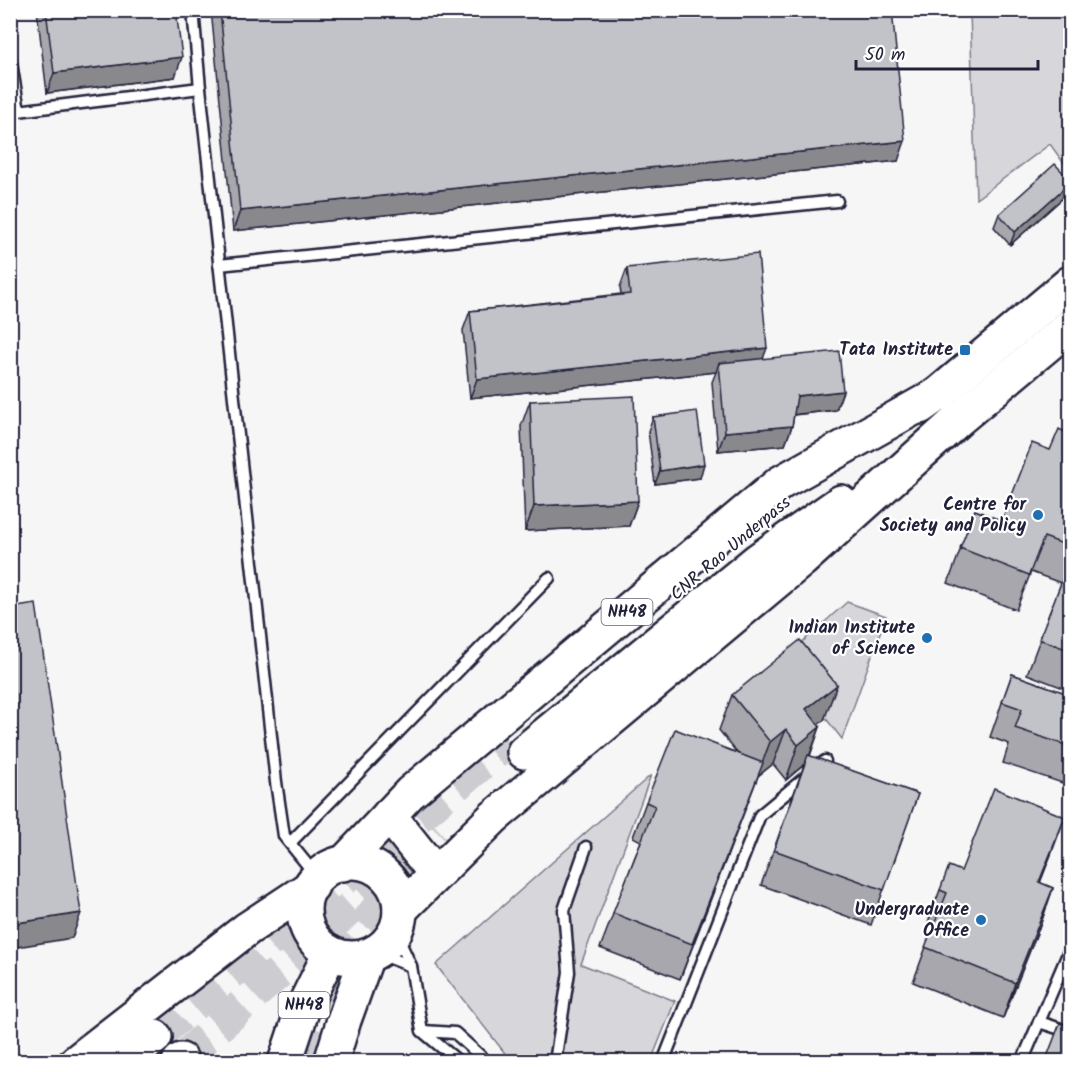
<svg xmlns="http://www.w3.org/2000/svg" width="1081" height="1072" font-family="Kalam,sans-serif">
	<rect width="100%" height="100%" fill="#f6f6f7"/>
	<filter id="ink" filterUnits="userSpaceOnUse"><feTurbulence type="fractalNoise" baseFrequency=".0167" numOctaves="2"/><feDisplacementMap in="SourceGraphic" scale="12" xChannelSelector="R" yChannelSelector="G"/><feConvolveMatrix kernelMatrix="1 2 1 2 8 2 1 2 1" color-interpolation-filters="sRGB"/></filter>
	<g filter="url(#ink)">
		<!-- green -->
		<g fill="#d7d7db" stroke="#7c7c8b" stroke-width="1.5">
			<path d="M970 11H1070V172L1050 144 976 199Z"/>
			<path d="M847 602 886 616 842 739 781 661Z"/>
			<path d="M651 775 581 964 675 1001 651 1061H511L436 965Z"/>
		</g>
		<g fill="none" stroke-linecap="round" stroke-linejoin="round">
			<!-- highway-tunnel -->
			<g stroke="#ccccd1" stroke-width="33" stroke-dasharray="33 16" stroke-linecap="butt">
				<path d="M155 1037 509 741"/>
				<path d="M181 1060 438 829"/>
				<path d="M312 1062C317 1039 321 1016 329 995 343 957 364 922 391 893"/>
			</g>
			<defs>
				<g id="lane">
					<path d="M193 10 200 88 276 782 284 836 318 878"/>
					<path d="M10 57 19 111"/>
					<path d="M10 112 200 88"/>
					<path d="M219 265 837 201"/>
					<path d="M290 843 549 578"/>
					<path d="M395 931 411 966 422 1031 459 1062"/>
					<path d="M375 952 411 966"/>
					<path d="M1039 1022 1070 1032"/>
					<path d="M423 1031 455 1033 487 1062"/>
					<path d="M555 1062 569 972 564 910 586 847"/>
					<path d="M663 1062 760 815 825 761"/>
					<path d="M1022 1062 1070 949"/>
				</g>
				<g id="highway">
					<path d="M920 407 937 395 1070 283"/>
					<path d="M524 752 758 560 841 502"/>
					<path d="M389 815 436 874"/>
					<circle cx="352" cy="910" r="48"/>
					<path d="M343 864 410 793 780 483 937 395"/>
					<path d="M400 910 494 817 802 560 960 418 1070 326"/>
					<path d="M76 1062 247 929 312 886"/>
					<path d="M124 1062 155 1037"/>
					<path d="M179 1062 181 1060"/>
					<path d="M285 1062 303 1008 330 953"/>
					<path d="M331 1062 344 1020 367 956"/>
				</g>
			</defs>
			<!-- lane casing -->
			<use href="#lane" stroke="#22223b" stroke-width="15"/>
			<!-- highway casing -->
			<use href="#highway" stroke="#22223b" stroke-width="38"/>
			<!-- lane -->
			<use href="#lane" stroke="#fff" stroke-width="10"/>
			<!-- highway -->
			<use href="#highway" stroke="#fff" stroke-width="33"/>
		</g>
		<!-- wall -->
		<g fill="#a7a7ad" stroke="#22223b" stroke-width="1.5">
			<path d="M37 10H176L175 77 47 93Z"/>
			<path d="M211 10H892L898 161 233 231Z"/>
			<path d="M1071 181 1066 195 1010 245 994 227 999 214Z"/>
			<path d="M627 268 763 359 843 391 836 410 794 415 792 426 785 445 718 451 712 382 716 372 470 398 463 330 470 311 621 294 620 287Z"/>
			<path d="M530 401 638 501 629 526 525 531 521 426Z"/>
			<path d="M653 417 700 478 655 484 648 431Z"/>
			<path d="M1071 418V691L1027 674 1061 583 1031 572 1016 610 948 583 975 510 1002 521 1050 450 1065 432Z"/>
			<path d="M1012 674 1071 695V786L1003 763 1009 744 990 737Z"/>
			<path d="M732 695 824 720 818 724 820 727 810 756 918 794 871 925 761 885 804 765 786 780 773 764 758 776 680 979 600 948 641 841 633 837 646 802 738 754 719 730Z"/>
			<path d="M1052 852 1040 883 1053 888 1041 923 1003 1018 913 982 933 928 927 925 940 890 961 871Z"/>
		</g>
		<!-- shaded-wall -->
		<g fill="#88888d" stroke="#22223b" stroke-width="1.5">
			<path d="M182 57 175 77 47 93 54 73Z"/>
			<path d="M905 141 898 161 233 231 240 211Z"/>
			<path d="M1071 182 1066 195 1010 245 1015 232Z"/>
			<path d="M767 348 760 367 719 363 716 372 470 398 477 379Z"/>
			<path d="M843 391 836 410 790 415 797 396Z"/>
			<path d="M792 426 785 445 718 451 725 432Z"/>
			<path d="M704 464 700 478 655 484 660 471Z"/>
			<path d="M638 501 629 526 525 531 534 506Z"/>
			<path d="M837 685 824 720 796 742 806 709Z"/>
			<path d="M820 727 807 762 786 780 798 745Z"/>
			<path d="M786 729 773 764 758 776 680 979 770 742Z"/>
			<path d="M1065 817 1052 852 1026 917 1039 882Z"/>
			<path d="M1053 888 1041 923 1003 1018 1015 983Z"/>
			<path d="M81 913 72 938 10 948V924Z"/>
		</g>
		<!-- building -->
		<g fill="#c2c2c9" stroke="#22223b" stroke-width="1.5">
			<path d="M46 10H176L182 57 54 73Z"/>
			<path d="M220 10H892L905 141 240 211Z"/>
			<path d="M1055 164 1071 181V182L1015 232 999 214Z"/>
			<path d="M758 254 767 348 477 379 470 311 630 294 627 268Z"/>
			<path d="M839 351 843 391 797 396 792 426 725 432 719 363Z"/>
			<path d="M634 396 638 501 534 506 530 401Z"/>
			<path d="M697 411 704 464 660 471 653 417Z"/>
			<path d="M1071 418V547L1044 537 1029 575 960 548 975 510 1002 521 1032 443 1050 450 1059 429 1065 432Z"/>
			<path d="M1065 573 1071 575V651L1039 639Z"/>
			<path d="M36 604 81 913 10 924V608Z"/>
			<path d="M800 640 837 685 806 709 820 727 798 745 786 729 770 742 732 695Z"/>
			<path d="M1012 674 1071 695V747L1015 728 1022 709 1002 702Z"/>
			<path d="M675 729 763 763 692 944 613 913 655 806 646 802Z"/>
			<path d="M808 755 918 794 884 890 774 850Z"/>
			<path d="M994 788 1065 817 1039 882 1053 888 1015 983 925 947 947 893 940 890 949 866 961 871Z"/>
			<path d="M1060 1023 1071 1028V1062H1045Z"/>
		</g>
	</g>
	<!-- markers -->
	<g fill="#1f6fb2" stroke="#fff" stroke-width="2">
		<rect x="959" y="344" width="12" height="12" rx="3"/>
		<circle cx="1038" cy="515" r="6"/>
		<circle cx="927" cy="638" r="6"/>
		<circle cx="981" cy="920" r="6"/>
	</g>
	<g text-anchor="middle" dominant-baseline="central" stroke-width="4.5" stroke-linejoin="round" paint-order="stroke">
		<!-- shield labels -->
		<g fill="#fff" stroke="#646476" stroke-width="1.5">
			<rect x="601.5" y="599" width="51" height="26" rx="4.5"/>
			<rect x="278.5" y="992" width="51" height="26" rx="4.5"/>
		</g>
		<g font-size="16" font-weight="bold" fill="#22223b">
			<text x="627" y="612">NH48</text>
			<text x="304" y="1005">NH48</text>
		</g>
		<!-- poi labels -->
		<g font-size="18" font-weight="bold" fill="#22223b" stroke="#fff" text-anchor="end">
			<text x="953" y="350">Tata Institute</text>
			<text x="1026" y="505">Centre for<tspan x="1026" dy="21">Society and Policy</tspan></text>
			<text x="915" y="628">Indian Institute<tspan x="915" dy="21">of Science</tspan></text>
			<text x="969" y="910">Undergraduate<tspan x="969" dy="21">Office</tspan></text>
		</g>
		<!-- street labels -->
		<g font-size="18" fill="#22223b" stroke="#fff">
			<text transform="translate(731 549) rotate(-40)">CNR Rao Underpass</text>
		</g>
	</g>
	<!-- margin -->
	<rect width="1081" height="1072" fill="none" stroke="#fff" stroke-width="36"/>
	<rect x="18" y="18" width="1045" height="1036" fill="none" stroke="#22223b" stroke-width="2" filter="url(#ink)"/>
	<!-- scale -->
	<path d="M856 60v9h182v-9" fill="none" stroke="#22223b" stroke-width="3"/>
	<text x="865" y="60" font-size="18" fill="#22223b" stroke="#ffffff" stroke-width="4.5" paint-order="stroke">50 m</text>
</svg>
